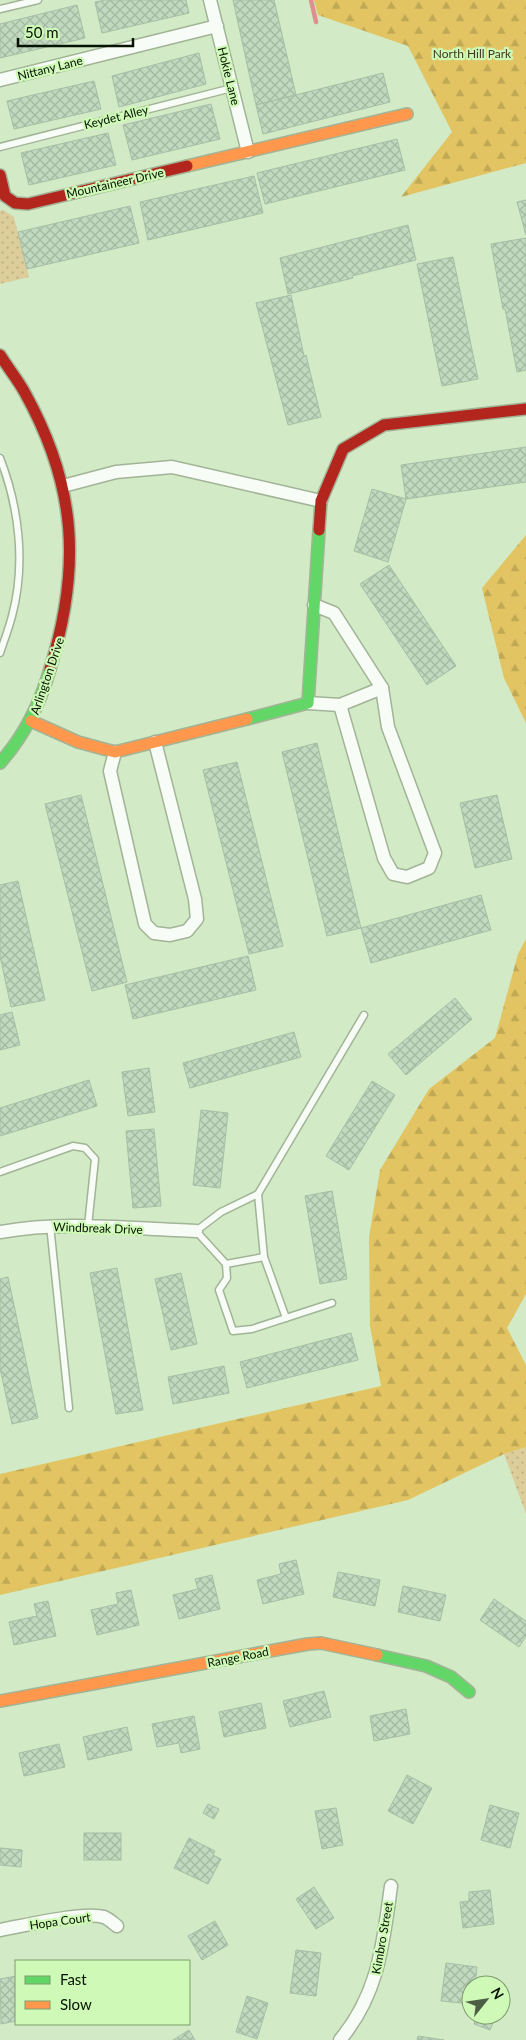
<svg xmlns="http://www.w3.org/2000/svg" width="526" height="2040" font-family="Lato,sans-serif">
	<defs>
		<pattern id="grass-dots" width="8" height="8" patternUnits="userSpaceOnUse" patternTransform="scale(1.25)"><rect width="8" height="8" fill="#dccd9a"/><path d="M2 2h.1M6 6h.1" fill="none" stroke="#bbaf83" stroke-width="1.8" stroke-linecap="round"/></pattern>
		<pattern id="forest-firs" width="22" height="20" patternUnits="userSpaceOnUse" patternTransform="scale(1.25)"><rect width="22" height="20" fill="#e2c463"/><path d="M5 1l3.5 6h-7zM16 11l3.5 6h-7z" fill="#c0a854"/></pattern>
		<pattern id="building-cross-hatch" width="8" height="8" patternUnits="userSpaceOnUse" patternTransform="scale(1.25)"><rect width="8" height="8" fill="#c0d9bf"/><path d="M0 0l8 8M0 8l8-8" fill="none" stroke="#a4b9a2"/></pattern>
	</defs>
	<rect width="100%" height="100%" fill="#d2eac5"/>
	<!-- grass -->
	<g fill="url(#grass-dots)">
		<path d="M3 210 14 217 29 277 0 284V211Z"/>
		<path d="M526 1447V1514L504 1454Z"/>
	</g>
	<!-- forest -->
	<g fill="url(#forest-firs)">
		<path d="M314 0H526V163L401 197 452 132 408 46 318 15Z"/>
		<path d="M526 535V723L504 678 482 588Z"/>
		<path d="M526 939V1294L507 1328 526 1365V1447L504 1454 408 1500 0 1595V1474L381 1386 370 1326 369 1237 380 1170 429 1089 495 1038 518 954Z"/>
	</g>
	<g fill="none" stroke-linecap="round" stroke-linejoin="round">
		<!-- stream -->
		<path stroke="#e18e8e" stroke-width="4.5" d="M311 0 316 22"/>
	</g>
	<!-- building -->
	<g fill="url(#building-cross-hatch)" stroke="#a6bea5">
		<path d="M105 0H186L189 13 102 33 95 2Z"/>
		<path d="M233 0H274L296 95 256 105Z"/>
		<path d="M77 5 85 38 0 58V24Z"/>
		<path d="M199 53 206 84 119 107 112 76Z"/>
		<path d="M383 73 390 102 263 134 256 105Z"/>
		<path d="M94 81 101 109 14 129 7 101Z"/>
		<path d="M211 104 220 139 132 160 123 125Z"/>
		<path d="M108 133 116 165 29 185 21 153Z"/>
		<path d="M397 139 405 170 265 204 257 173Z"/>
		<path d="M254 176 263 213 148 240 140 202Z"/>
		<path d="M526 200V235L517 202Z"/>
		<path d="M130 206 139 243 27 269 18 232Z"/>
		<path d="M408 225 416 260 352 276 353 278 288 294 280 258Z"/>
		<path d="M526 238V370L517 372 505 309H503L491 244Z"/>
		<path d="M453 257 478 379 442 386 417 264Z"/>
		<path d="M291 295 304 356 306 355 321 417 288 425 256 303Z"/>
		<path d="M526 447V482L406 499 401 465Z"/>
		<path d="M372 489 406 499 388 562 354 551Z"/>
		<path d="M389 565 456 666 427 685 360 584Z"/>
		<path d="M317 743 361 928 327 936 282 752Z"/>
		<path d="M237 762 283 946 249 954 203 770Z"/>
		<path d="M81 795 127 982 92 991 45 804Z"/>
		<path d="M497 795 512 859 475 868 460 803Z"/>
		<path d="M18 881 45 1000 11 1007 0 956V885Z"/>
		<path d="M481 895 491 930 371 963 361 928Z"/>
		<path d="M248 956 256 990 133 1019 125 985Z"/>
		<path d="M455 998 472 1019 406 1075 388 1054Z"/>
		<path d="M12 1012 20 1045 0 1050V1015Z"/>
		<path d="M294 1032 301 1057 190 1088 183 1063Z"/>
		<path d="M149 1068 155 1112 128 1116 122 1072Z"/>
		<path d="M89 1080 97 1106 0 1136V1108Z"/>
		<path d="M372 1081 395 1095 349 1170 326 1156Z"/>
		<path d="M201 1110 228 1113 220 1188 193 1185Z"/>
		<path d="M154 1129 161 1206 133 1208 126 1131Z"/>
		<path d="M332 1191 347 1279 320 1284 305 1196Z"/>
		<path d="M117 1268 143 1410 116 1414 90 1273Z"/>
		<path d="M181 1273 197 1344 171 1350 155 1279Z"/>
		<path d="M8 1277 38 1418 12 1424 0 1368V1279Z"/>
		<path d="M351 1333 358 1360 247 1388 240 1362Z"/>
		<path d="M224 1366 229 1393 173 1404 168 1377Z"/>
		<path d="M296 1560 304 1594 263 1604 257 1580 281 1574 279 1564Z"/>
		<path d="M338 1572 380 1580 375 1606 333 1597Z"/>
		<path d="M212 1575 220 1609 179 1619 173 1595 198 1589 195 1579Z"/>
		<path d="M403 1586 446 1595 440 1621 398 1612Z"/>
		<path d="M131 1590 139 1625 97 1635 91 1610 118 1604 116 1593Z"/>
		<path d="M494 1599 526 1621V1636L519 1647 480 1620Z"/>
		<path d="M48 1601 56 1636 14 1645 9 1622 37 1616 34 1604Z"/>
		<path d="M324 1691 331 1717 290 1727 283 1701Z"/>
		<path d="M261 1703 266 1728 224 1737 219 1712Z"/>
		<path d="M406 1709 410 1734 374 1741 370 1716Z"/>
		<path d="M194 1716 200 1749 181 1753 179 1743 157 1747 152 1724Z"/>
		<path d="M127 1727 132 1750 88 1760 83 1737Z"/>
		<path d="M59 1744 65 1767 24 1776 19 1753Z"/>
		<path d="M407 1775 432 1788 413 1824 388 1811Z"/>
		<path d="M208 1804 219 1809 214 1819 203 1813Z"/>
		<path d="M490 1805 519 1813 510 1848 481 1840Z"/>
		<path d="M336 1808 343 1845 322 1849 315 1811Z"/>
		<rect x="84" y="1833" width="37" height="27"/>
		<path d="M189 1838 215 1851 213 1855 221 1859 208 1884 174 1868Z"/>
		<path d="M0 1848 22 1850 21 1867 0 1865Z"/>
		<path d="M314 1887 334 1918 316 1929 296 1899Z"/>
		<path d="M490 1890 494 1924 463 1928 460 1902 469 1901V1892Z"/>
		<path d="M215 1921 228 1945 202 1960 188 1936Z"/>
		<path d="M296 1950 321 1953 316 1996 290 1993Z"/>
		<path d="M446 1963 477 1967 475 1985H471V2004L441 2001Z"/>
		<path d="M16 1976V2021L1 2024 0 1979Z"/>
		<path d="M247 1996 268 2003 257 2039 236 2032Z"/>
		<path d="M486 2015 495 2018 490 2030 474 2024 476 2017 484 2020Z"/>
		<path d="M189 2030 195 2040H173Z"/>
		<path d="M418 2036 444 2040H417Z"/>
	</g>
	<g fill="none" stroke-linecap="round" stroke-linejoin="round">
		<defs>
			<g id="lane">
				<path d="M0 9 38 0"/>
				<path d="M0 147 232 88"/>
				<path d="M0 458C19 507 26 564 12 616 9 628 4 641 0 653"/>
				<path d="M0 1172 73 1146 85 1148 95 1159 88 1226"/>
				<path d="M258 1194 221 1212 196 1231 226 1264 227 1278 219 1290 233 1331 252 1329 332 1303"/>
				<path d="M50 1225 69 1408"/>
				<path d="M226 1264 264 1257"/>
				<path d="M286 1318 264 1257 258 1194 364 1015"/>
			</g>
			<g id="street">
				<path d="M210 0 248 152"/>
				<path d="M0 80 217 26"/>
				<path d="M63 486 116 472 172 467 321 501"/>
				<path d="M314 605 334 613 382 688 388 727 435 853 429 868 407 877 393 874 384 858 340 705"/>
				<path d="M308 703 340 705 382 688"/>
				<path d="M115 752 110 771 145 924 154 933 170 935 187 931 197 919 195 899 155 742"/>
				<path d="M0 1232C65 1220 130 1229 196 1231"/>
				<path d="M0 1930C23 1926 85 1911 104 1917 109 1919 113 1923 117 1926"/>
				<path d="M340 2040C379 1993 383 1944 391 1886"/>
			</g>
			<g id="fast">
				<path d="M247 719 308 703 319 530"/>
				<path d="M0 763C24 736 40 704 50 669"/>
				<path d="M377 1655 426 1666 451 1677 469 1692"/>
			</g>
			<g id="slow">
				<path d="M187 166 407 114"/>
				<path d="M31 721 78 742 115 752 247 719"/>
				<path d="M0 1701 308 1644 321 1643 377 1655"/>
			</g>
			<g id="jam">
				<path d="M0 175 5 196 15 203 28 204 187 166"/>
				<path d="M0 355C8 368 18 380 25 393 77 487 81 568 50 669"/>
				<path d="M319 530 321 501 343 449 384 425 526 409"/>
			</g>
		</defs>
		<!-- lane casing -->
		<use href="#lane" stroke="#a2b497" stroke-width="9"/>
		<!-- street casing -->
		<use href="#street" stroke="#a2b497" stroke-width="15"/>
		<!-- fast casing -->
		<use href="#fast" stroke="#a2b497" stroke-width="14"/>
		<!-- slow casing -->
		<use href="#slow" stroke="#a2b497" stroke-width="14"/>
		<!-- jam casing -->
		<use href="#jam" stroke="#a2b497" stroke-width="14"/>
		<!-- lane -->
		<use href="#lane" stroke="#f8fcf6" stroke-width="6"/>
		<!-- street -->
		<use href="#street" stroke="#f8fcf6" stroke-width="12"/>
		<!-- fast -->
		<use href="#fast" stroke="#63d668" stroke-width="11"/>
		<!-- slow -->
		<use href="#slow" stroke="#ff974d" stroke-width="11"/>
		<!-- jam -->
		<use href="#jam" stroke="#b3261e" stroke-width="11"/>
	</g>
	<g text-anchor="middle" dominant-baseline="central" stroke-width="4.5" stroke-linejoin="round" paint-order="stroke">
		<!-- park labels -->
		<g font-size="12" fill="#433521" stroke="#cef9b6">
			<text x="472" y="53">North Hill Park</text>
		</g>
		<!-- street labels -->
		<g font-size="12" fill="#051300" stroke="#cef9b6">
			<text transform="translate(50 68) rotate(-14)">Nittany Lane</text>
			<text transform="translate(229 76) rotate(76)">Hokie Lane</text>
			<text transform="translate(116 117) rotate(-14)">Keydet Alley</text>
			<text transform="translate(115 183) rotate(-13)">Mountaineer Drive</text>
			<text transform="translate(47 676) rotate(-71)">Arlington Drive</text>
			<text transform="translate(98 1228) rotate(2)">Windbreak Drive</text>
			<text transform="translate(238 1657) rotate(-11)">Range Road</text>
			<text transform="translate(60 1921) rotate(-8)">Hopa Court</text>
			<text transform="translate(382 1938) rotate(-80)">Kimbro Street</text>
		</g>
	</g>
	<!-- legend -->
	<rect x="15" y="1960" width="175" height="65" fill="#cef9b6" stroke="#7e9d6d"/>
	<rect x="25" y="1976" width="25" height="8" fill="#63d668" stroke="#7e9d6d"/>
	<text x="60" y="1985" font-size="15" fill="#051300">Fast</text>
	<rect x="25" y="2001" width="25" height="8" fill="#ff974d" stroke="#7e9d6d"/>
	<text x="60" y="2010" font-size="15" fill="#051300">Slow</text>
	<!-- north arrow -->
	<g transform="translate(486 2000) rotate(60)"><circle r="24" fill="#cef9b6" stroke="#7e9d6d"/>
	<path d="M0-4L9 19L0 12L-9 19Z" fill="#4d5e45"/>
	<text y="-8" font-size="14" font-weight="bold" text-anchor="middle" fill="#051300">N</text>
	</g>
	<!-- scale -->
	<path d="M18 38v8h115v-8" fill="none" stroke="#051300" stroke-width="2.5"/>
	<text x="25" y="38" font-size="15" fill="#051300" stroke="#cef9b6" stroke-width="4" paint-order="stroke">50 m</text>
</svg>
